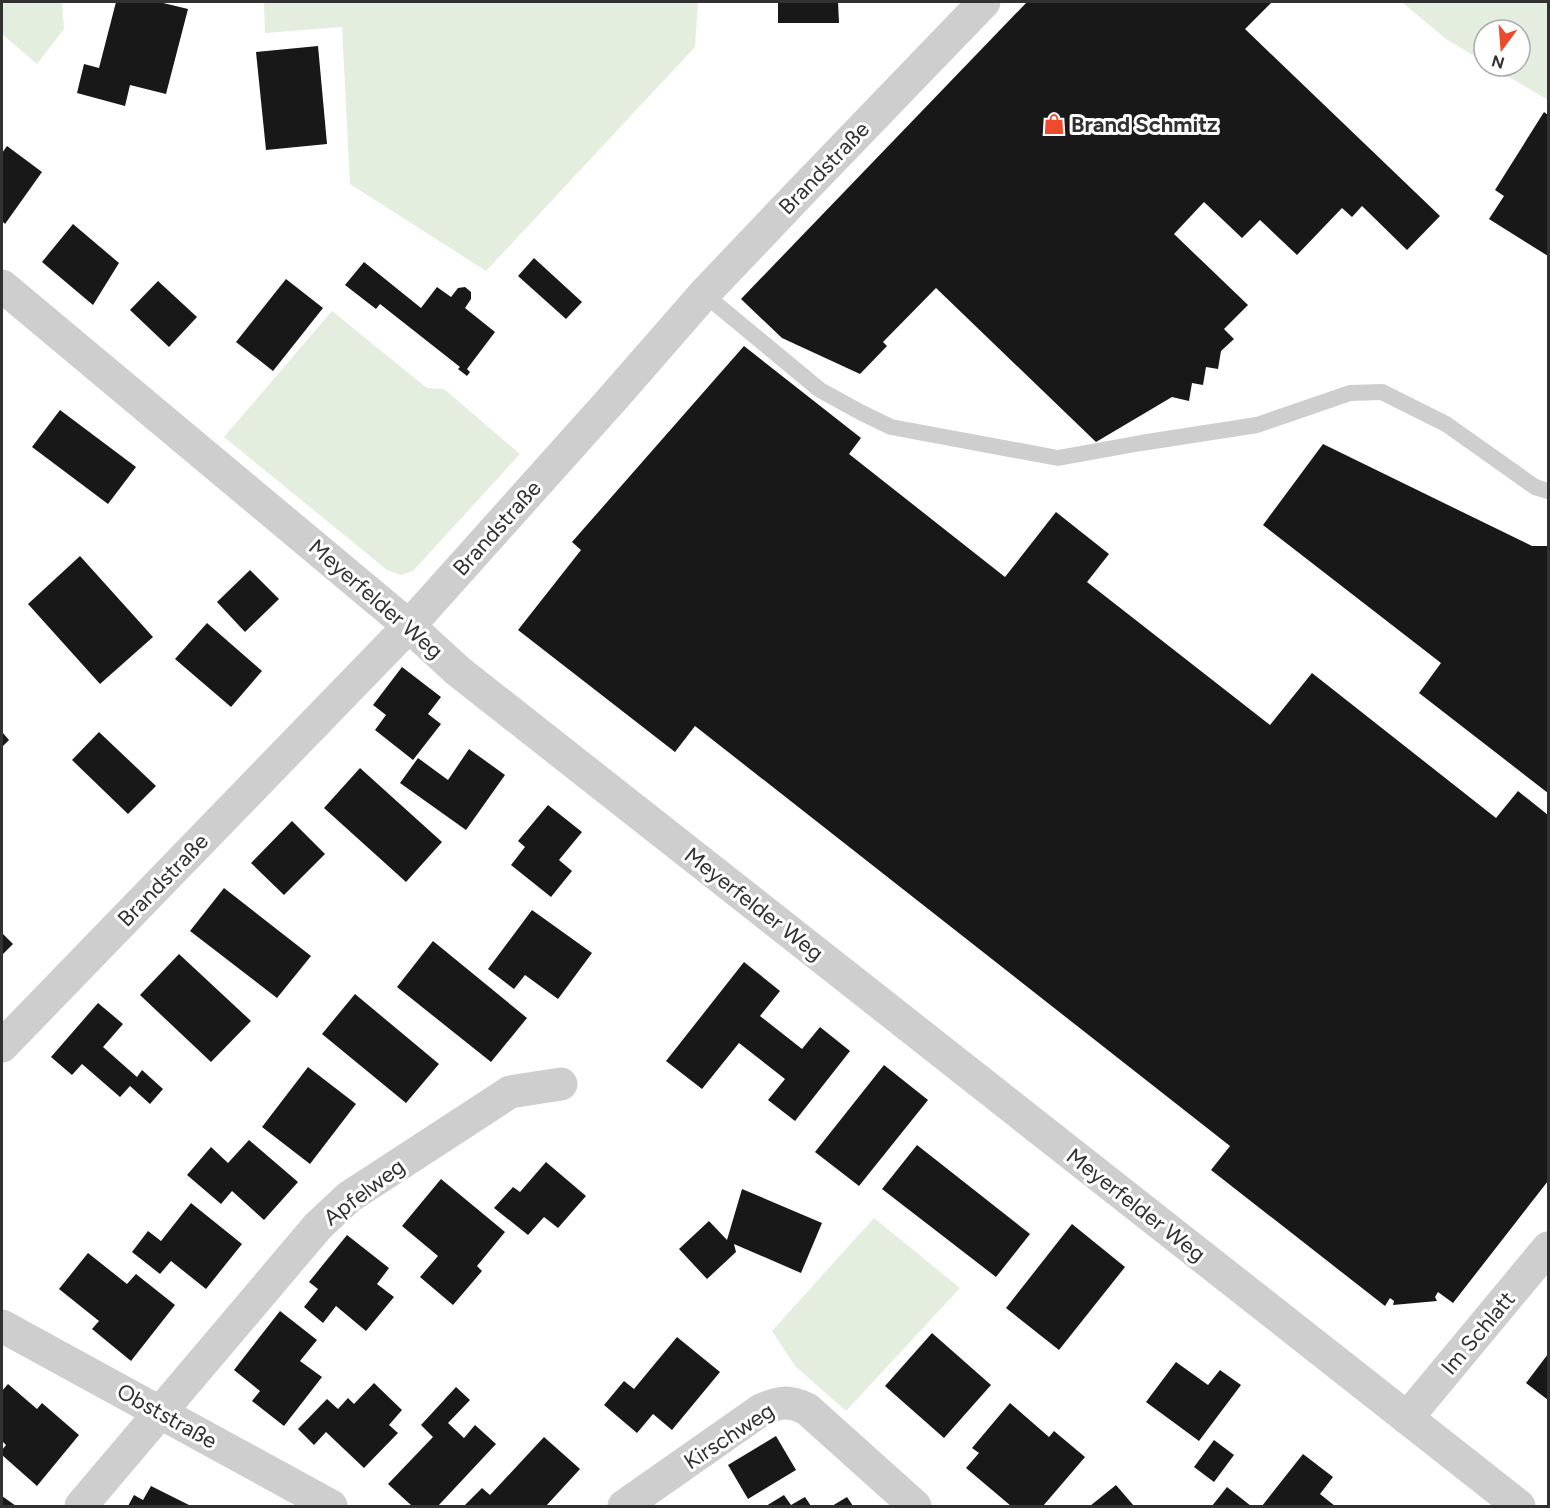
<svg xmlns="http://www.w3.org/2000/svg" width="1550" height="1508" font-family="Figtree,sans-serif">
	<rect width="100%" height="100%" fill="#fff"/>
	<!-- green -->
	<g fill="#e4eedf">
		<path d="M2 2H62L64 29 37 64 2 34Z"/>
		<path d="M264 2H698L695 47 486 271 350 184 342 27 265 33Z"/>
		<path d="M1402 2H1548V100L1491 66H1520V30H1484V62L1446 39Z"/>
		<path d="M332 311 427 388 444 389 520 454 413 571 401 575 387 570 224 437Z"/>
		<path d="M874 1218 960 1288 846 1411 795 1366 772 1331Z"/>
	</g>
	<!-- building -->
	<g fill="#181818">
		<path d="M116 2H159L188 9 166 94 130 85 125 106 77 93 84 64 99 68Z"/>
		<path d="M778 2H838L839 23H778Z"/>
		<path d="M1027 2H1272L1245 29 1440 216 1407 250 1362 206 1352 217 1342 208 1297 255 1260 220 1242 238 1204 202 1174 234 1248 305 1224 329 1234 339 1221 351 1218 369 1206 367 1203 385 1192 383 1189 401 1172 397 1096 442 936 288 883 342 887 346 860 374 782 338 741 299Z"/>
		<path d="M318 46 327 144 266 150 256 52Z"/>
		<path d="M1544 112 1548 115V256L1489 219 1504 196 1495 190Z"/>
		<path d="M7 146 42 172 5 224 2 221V153Z"/>
		<path d="M73 224 119 263 93 305 42 262Z"/>
		<path d="M534 258 582 302 566 319 518 276Z"/>
		<path d="M364 262 421 308 437 287 451 297 458 288 465 287 471 292V299L465 308 495 332 467 369 470 372 467 376 458 369 460 367 380 304 376 309 345 285Z"/>
		<path d="M286 279 323 308 273 371 236 342Z"/>
		<path d="M158 281 197 317 169 347 130 310Z"/>
		<path d="M744 346 861 438 849 454 1005 577 1056 512 1109 554 1087 582 1270 725 1312 673 1496 818 1518 791 1548 815V1181L1453 1303 1438 1292 1435 1297 1437 1301 1393 1305 1394 1301 1390 1298 1385 1306 1211 1170 1230 1146 695 726 675 752 518 630 581 550 572 542Z"/>
		<path d="M60 410 136 467 108 504 32 447Z"/>
		<path d="M1323 444 1532 546H1548V793L1419 693 1441 663 1263 525Z"/>
		<path d="M80 556 153 637 100 684 28 604Z"/>
		<path d="M250 570 279 599 245 632 217 602Z"/>
		<path d="M207 623 262 671 231 707 175 659Z"/>
		<path d="M402 667 441 697 428 714 441 724 413 760 375 730 386 715 373 705Z"/>
		<path d="M2 732 9 740 2 747Z"/>
		<path d="M99 732 156 786 128 814 72 760Z"/>
		<path d="M469 749 505 775 466 830 400 783 418 758 448 780Z"/>
		<path d="M360 768 442 842 406 882 324 808Z"/>
		<path d="M548 805 582 832 559 860 572 871 551 897 511 865 525 847 518 841Z"/>
		<path d="M292 821 325 854 284 895 251 863Z"/>
		<path d="M224 888 311 956 277 998 190 931Z"/>
		<path d="M532 910 592 953 558 999 525 975 514 989 488 969Z"/>
		<path d="M2 933 13 944 2 955Z"/>
		<path d="M433 941 527 1018 491 1062 397 987Z"/>
		<path d="M179 954 251 1021 211 1062 140 995Z"/>
		<path d="M744 962 780 991 760 1016 802 1049 820 1027 850 1051 795 1121 768 1100 785 1079 739 1043 702 1089 666 1061Z"/>
		<path d="M355 994 439 1064 406 1103 322 1034Z"/>
		<path d="M98 1003 123 1024 103 1047 137 1077 142 1070 163 1089 150 1104 130 1086 120 1097 82 1064 72 1075 51 1057Z"/>
		<path d="M884 1065 928 1100 859 1186 815 1152Z"/>
		<path d="M308 1067 356 1104 310 1164 262 1127Z"/>
		<path d="M249 1140 298 1182 264 1220 232 1191 221 1204 187 1175 211 1147 228 1163Z"/>
		<path d="M917 1145 1030 1234 996 1277 882 1189Z"/>
		<path d="M546 1162 586 1196 558 1228 544 1217 528 1235 494 1208 513 1187 520 1192Z"/>
		<path d="M441 1179 505 1232 477 1266 482 1271 453 1305 420 1277 438 1256 402 1226Z"/>
		<path d="M742 1189 822 1223 801 1273 734 1244 736 1252 707 1279 679 1249 709 1221 727 1240Z"/>
		<path d="M191 1203 242 1244 206 1289 171 1261 160 1274 132 1252 148 1231 161 1241Z"/>
		<path d="M1072 1224 1125 1267 1059 1350 1006 1308Z"/>
		<path d="M347 1235 389 1268 377 1284 394 1297 366 1331 336 1306 323 1323 304 1307 318 1289 309 1282Z"/>
		<path d="M88 1253 127 1284 136 1274 175 1305 131 1361 92 1329 99 1321 59 1289Z"/>
		<path d="M280 1311 317 1340 300 1361 322 1377 284 1426 252 1401 260 1391 234 1370Z"/>
		<path d="M932 1333 991 1385 944 1438 885 1386Z"/>
		<path d="M677 1337 720 1372 672 1430 653 1414 637 1433 604 1405 624 1381 634 1389Z"/>
		<path d="M1548 1354V1400L1526 1383Z"/>
		<path d="M1176 1362 1208 1385 1220 1370 1241 1385 1199 1441 1146 1402Z"/>
		<path d="M374 1383 402 1410 389 1425 398 1433 364 1468 326 1432 314 1445 298 1429 327 1399 338 1409 348 1398 354 1404Z"/>
		<path d="M8 1384 37 1409 42 1403 79 1435 37 1486 2 1455V1450L6 1445 2 1441V1391Z"/>
		<path d="M456 1387 470 1400 448 1423 464 1438 475 1425 496 1444 438 1506H412L388 1484 433 1437 421 1425Z"/>
		<path d="M1010 1403 1049 1437 1054 1431 1085 1457 1043 1506H1011L966 1468 979 1453 972 1448Z"/>
		<path d="M776 1436 796 1470 748 1499 728 1465Z"/>
		<path d="M544 1437 580 1469 546 1506H464L482 1488 490 1495Z"/>
		<path d="M1214 1440 1234 1455 1214 1482 1194 1467Z"/>
		<path d="M1303 1454 1333 1477 1320 1494 1335 1506H1262Z"/>
		<path d="M1116 1485 1134 1506H1090Z"/>
		<path d="M151 1486 191 1506H128L134 1495 143 1500Z"/>
		<path d="M1227 1487 1251 1506H1212Z"/>
		<path d="M784 1495 791 1505 805 1497 811 1506H766Z"/>
		<path d="M2 1496 16 1506H2Z"/>
		<path d="M847 1497 853 1506H832Z"/>
	</g>
	<g fill="none" stroke-linecap="round" stroke-linejoin="round">
		<!-- lane -->
		<path stroke="#cecece" stroke-width="16" d="M704 294 820 390 862 413 891 427 1058 458 1141 443 1257 425 1350 393 1382 392 1446 424 1535 487 1548 491"/>
		<!-- street -->
		<g stroke="#cecece" stroke-width="33">
			<path d="M2 286 409 626 458 671 1519 1506"/>
			<path d="M2 1046 409 626 615 396 704 294 800 193 984 2"/>
			<path d="M2 1326 331 1506"/>
			<path d="M1407 1418 1548 1248"/>
			<path d="M81 1506 318 1226 349 1197 510 1092 561 1084"/>
			<path d="M624 1506 761 1410C780 1402 787 1400 807 1409L915 1506"/>
		</g>
	</g>
	<!-- icons -->
	<defs>
		<symbol id="shop-bare" viewBox="-9 -9 18 18"><path d="M-5-2.5h2.3a2.7 3.5 0 0 1 5.4 0H5L5.5 6h-11ZM-1.5-2.5h3a1.5 2.3 0 0 0-3 0Z" fill="#ed4a2e" stroke="#fff" stroke-width="2.5" paint-order="stroke"/></symbol>
	</defs>
	<g fill-rule="evenodd">
		<use href="#shop-bare" x="1039" y="109" width="30" height="30"/>
	</g>
	<g text-anchor="middle" dominant-baseline="central" stroke-width="6" stroke-linejoin="round" paint-order="stroke">
		<!-- poi labels -->
		<g font-size="22" font-weight="bold" fill="#313131" stroke="#fff" text-anchor="start">
			<text x="1071" y="124">Brand Schmitz</text>
		</g>
		<!-- street labels -->
		<g font-size="22" fill="#313131" stroke="#fff">
			<text transform="translate(824 168) rotate(-46)">Brandstraße</text>
			<text transform="translate(497 528) rotate(-48)">Brandstraße</text>
			<text transform="translate(376 599) rotate(41)">Meyerfelder Weg</text>
			<text transform="translate(163 880) rotate(-46)">Brandstraße</text>
			<text transform="translate(754 904) rotate(38)">Meyerfelder Weg</text>
			<text transform="translate(364 1192) rotate(-37)">Apfelweg</text>
			<text transform="translate(1136 1205) rotate(38)">Meyerfelder Weg</text>
			<text transform="translate(1478 1333) rotate(-50)">Im Schlatt</text>
			<text transform="translate(167 1416) rotate(29)">Obststraße</text>
			<text transform="translate(729 1436) rotate(-33)">Kirschweg</text>
		</g>
	</g>
	<!-- border -->
	<rect width="1550" height="1508" fill="none" stroke="#313131" stroke-width="6"/>
	<!-- north arrow -->
	<g transform="translate(1502 48) rotate(196)"><circle r="28" fill="#ffffff" stroke="#adadad" stroke-width="1.5"/>
	<path d="M0-4.5L10 22L0 15L-10 22Z" fill="#ed4a2e"/>
	<text y="-9" font-size="16" font-weight="bold" text-anchor="middle" fill="#313131">N</text>
	</g>
</svg>
